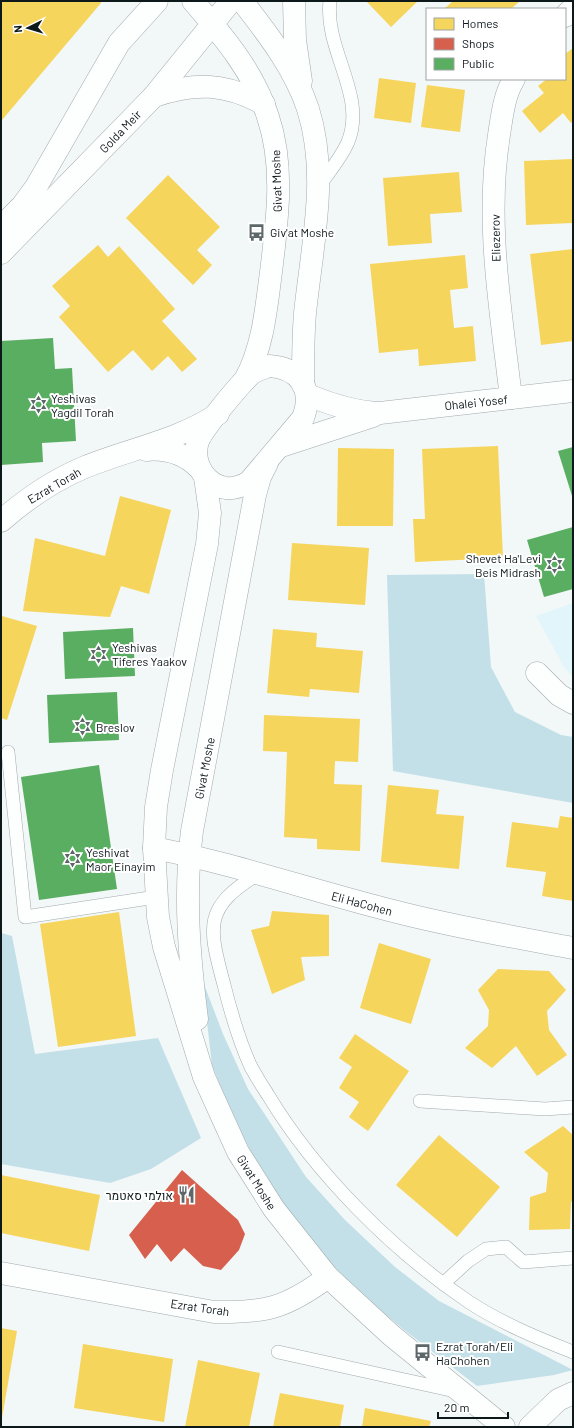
<svg xmlns="http://www.w3.org/2000/svg" width="574" height="1428" font-family="Barlow,Heebo,sans-serif">
	<rect width="100%" height="100%" fill="#f2f7f8"/>
	<!-- built -->
	<path fill="#e2f5fa" d="M573 603V677L564 667 536 616Z"/>
	<!-- green -->
	<g fill="#c3e0e8">
		<path d="M484 574 491 667 515 712 561 735 573 737V803L393 771 387 575Z"/>
		<path d="M1 933 12 936 35 1054 158 1038 201 1138 151 1169 110 1183 1 1164Z"/>
		<path d="M202 979 223 1034 248 1089 306 1177 345 1220 395 1267 439 1301 573 1370 554 1375 477 1386 403 1329 362 1295 309 1241 263 1175 233 1117 212 1065Z"/>
	</g>
	<!-- homes -->
	<g fill="#f6d55c">
		<path d="M1 1H101V3L2 120Z"/>
		<path d="M366 1H418L391 27Z"/>
		<path d="M453 1H520L511 9H444Z"/>
		<path d="M573 48V121L571 123 563 113 540 133 522 111 544 93 538 86 547 79H565V54Z"/>
		<path d="M379 78 416 83 411 123 374 118Z"/>
		<path d="M427 85 465 90 460 132 421 127Z"/>
		<path d="M573 159V223L526 225 524 161Z"/>
		<path d="M459 172 462 212 430 214 432 243 388 246 383 178Z"/>
		<path d="M168 175 220 227 197 250 212 265 193 285 126 218Z"/>
		<path d="M98 245 108 257 119 246 175 309 162 321 197 359 182 372 168 356 152 371 133 350 108 372 59 317 70 306 52 286Z"/>
		<path d="M573 249V341L541 345 530 254Z"/>
		<path d="M465 255 468 288 450 290 454 328 473 326 476 361 419 366 418 349 379 353 370 264Z"/>
		<path d="M498 446 503 558 415 562 413 519H425L422 449Z"/>
		<path d="M338 448 394 449 393 526H337Z"/>
		<path d="M120 496 171 510 149 594 121 586 110 617 23 611 35 538 105 556Z"/>
		<path d="M292 543 369 548 365 605 288 600Z"/>
		<path d="M2 616 37 626 7 720 1 718Z"/>
		<path d="M273 629 317 633 316 647 363 651 359 693 310 689 309 697 267 693Z"/>
		<path d="M264 715 360 719 358 762 335 761 334 784 362 785 360 851 317 849V839L284 837 287 752 263 751Z"/>
		<path d="M388 785 439 790 436 814 464 816 459 869 381 862Z"/>
		<path d="M560 816 573 818V901L542 896 546 872 506 867 512 822 558 828Z"/>
		<path d="M272 911 329 915V956L301 957 305 980 272 994 251 930 269 926Z"/>
		<path d="M119 912 136 1036 58 1047 40 924Z"/>
		<path d="M379 943 431 959 411 1024 360 1008Z"/>
		<path d="M498 969 549 971 566 990 547 1011 549 1030 567 1055 537 1076 516 1046 492 1068 465 1048 488 1026 489 1010 478 990Z"/>
		<path d="M355 1034 409 1071 368 1131 349 1117 359 1102 339 1088 352 1067 339 1058Z"/>
		<path d="M563 1126 573 1135V1200L571 1202 570 1229 529 1230 530 1197 546 1192 548 1173 524 1152Z"/>
		<path d="M439 1135 500 1187 457 1237 396 1185Z"/>
		<path d="M1 1175 100 1195 89 1251 1 1233Z"/>
		<path d="M1 1328 17 1331 2 1418H1Z"/>
		<path d="M83 1344 173 1359 164 1422 74 1408Z"/>
		<path d="M198 1360 260 1373 249 1427H185Z"/>
		<path d="M280 1393 344 1405 340 1427H273Z"/>
		<path d="M365 1408 431 1421 429 1427H362Z"/>
	</g>
	<!-- shops -->
	<path fill="#d6604d" d="M182 1170 238 1220 245 1234 239 1250 221 1270 203 1266 184 1248 171 1262 157 1244 145 1259 129 1235Z"/>
	<!-- public -->
	<g fill="#5aae61">
		<path d="M53 338 55 369 72 368 76 441 42 443 43 462 1 465V341Z"/>
		<path d="M573 447V499L558 451Z"/>
		<path d="M573 527V589L544 597 527 540Z"/>
		<path d="M133 628 135 676 65 679 63 632Z"/>
		<path d="M117 692 119 740 49 743 47 695Z"/>
		<path d="M99 765 117 889 39 900 21 777Z"/>
	</g>
	<g fill="none" stroke-linecap="round" stroke-linejoin="round">
		<defs>
			<g id="lane">
				<path d="M319 186C329 172 341 158 348 142 367 95 324 50 330 1"/>
				<path d="M8 752 25 917 156 897"/>
				<path d="M258 874C202 908 209 928 224 985 231 1013 239 1041 251 1067 256 1076 262 1086 268 1095 315 1173 393 1251 469 1302 501 1323 537 1338 573 1352"/>
				<path d="M420 1101 545 1109 573 1107"/>
				<path d="M444 1283 468 1261 486 1249 506 1247 523 1262 573 1258"/>
				<path d="M278 1352 455 1391"/>
			</g>
			<g id="street">
				<path d="M565 16 573 8"/>
				<path d="M308 395C332 405 354 412 380 413L573 391"/>
				<path d="M511 398C501 311 485 223 499 135 502 116 504 95 514 79"/>
				<path d="M281 446 373 416"/>
				<path d="M146 450C167 448 184 453 199 468"/>
				<path d="M1 521C26 499 54 480 85 467 129 449 177 441 218 414"/>
				<path d="M537 673 559 695 573 703"/>
				<path d="M1 1273 214 1312C266 1313 286 1308 328 1277"/>
				<path d="M530 1427 558 1400 573 1393"/>
			</g>
			<g id="secondary">
				<path d="M193 1C223 36 254 72 268 117 285 167 277 222 271 272 266 310 263 347 245 380"/>
				<path d="M242 1C267 33 295 69 308 109 329 175 312 245 305 313 303 337 303 361 303 385"/>
				<path d="M294 1 295 40 301 81"/>
				<path d="M154 96C195 82 225 83 264 104"/>
				<path d="M1 227 22 206 36 187 119 43 157 1"/>
				<path d="M1 253 154 96 231 1"/>
				<path d="M269 366C300 368 314 389 303 418L249 482C242 486 234 489 226 488 206 485 193 465 197 445 199 432 241 383 252 373 257 370 264 368 269 366Z"/>
				<path d="M205 477 210 513 207 544 162 770 156 807 154 848 158 917 164 947 204 1077 238 1152 274 1209 328 1277 391 1335 504 1427"/>
				<path d="M154 848C236 864 316 892 397 912 455 927 514 937 573 948"/>
				<path d="M197 1019C189 955 184 894 192 831L255 495 260 477 267 463"/>
			</g>
		</defs>
		<!-- lane casing -->
		<use href="#lane" stroke="#a3aaac" stroke-width="14"/>
		<!-- street casing -->
		<use href="#street" stroke="#a3aaac" stroke-width="23"/>
		<!-- secondary casing -->
		<use href="#secondary" stroke="#a3aaac" stroke-width="23"/>
		<!-- lane -->
		<use href="#lane" stroke="#fdfefe" stroke-width="13"/>
		<!-- street -->
		<use href="#street" stroke="#fdfefe" stroke-width="22"/>
		<!-- secondary -->
		<use href="#secondary" stroke="#fdfefe" stroke-width="22"/>
	</g>
	<!-- icons -->
	<defs>
		<symbol id="bus-bare" viewBox="-9 -9 18 18"><path d="M-5-6H5V4H4V6H2V4H-2V6H-4V4H-5ZM-3.5-4V0h7V-4ZM-3.5 1.2v1.5H-2V1.2ZM2 1.2v1.5H3.5V1.2Z" fill="#5d6668" stroke="#fff" stroke-width="2.5" paint-order="stroke"/></symbol>
		<symbol id="synagogue-bare" viewBox="-9 -9 18 18"><path d="M0-6.5L5.6 3.2H-5.6ZM0 6.5L5.6-3.2H-5.6Z" fill="#5d6668" stroke="#fff" stroke-width="2.5" paint-order="stroke"/></symbol>
		<symbol id="restaurant-bare" viewBox="-9 -9 18 18"><path d="M-5-6h1v4h1v-4h1v4h1v-4h1v5L-1.5 .5V6h-2V.5L-5-1ZM5-6V6H3V1.5H1.5Q1.5-4 5-6Z" fill="#5d6668" stroke="#fff" stroke-width="2.5" paint-order="stroke"/></symbol>
	</defs>
	<g fill-rule="evenodd">
		<use href="#bus-bare" x="244" y="220" width="25" height="25"/>
		<use href="#synagogue-bare" x="26" y="392" width="25" height="25"/>
		<use href="#synagogue-bare" x="542" y="552" width="25" height="25"/>
		<use href="#synagogue-bare" x="86" y="642" width="25" height="25"/>
		<use href="#synagogue-bare" x="70" y="714" width="25" height="25"/>
		<use href="#synagogue-bare" x="60" y="846" width="25" height="25"/>
		<use href="#restaurant-bare" x="174" y="1182" width="25" height="25"/>
		<use href="#bus-bare" x="410" y="1340" width="25" height="25"/>
	</g>
	<g text-anchor="middle" dominant-baseline="central" stroke-width="4" stroke-linejoin="round" paint-order="stroke">
		<!-- street labels -->
		<g font-size="12" fill="#0d181b" stroke="#fff">
			<text transform="translate(120 131) rotate(-46)">Golda Meir</text>
			<text transform="translate(276 181) rotate(-92)">Givat Moshe</text>
			<text transform="translate(495 238) rotate(-91)">Eliezerov</text>
			<text transform="translate(476 402) rotate(-6)">Ohalei Yosef</text>
			<text transform="translate(54 485) rotate(-30)">Ezrat Torah</text>
			<text transform="translate(204 768) rotate(-79)">Givat Moshe</text>
			<text transform="translate(362 903) rotate(15)">Eli HaCohen</text>
			<text transform="translate(257 1182) rotate(58)">Givat Moshe</text>
			<text transform="translate(200 1307) rotate(8)">Ezrat Torah</text>
		</g>
		<!-- poi labels -->
		<g font-size="12" fill="#0d181b" stroke="#fff" text-anchor="start">
			<text x="270" y="232">Giv'at Moshe</text>
			<text x="51" y="398">Yeshivas<tspan x="51" dy="14">Yagdil Torah</tspan></text>
			<text x="541" y="558" text-anchor="end">Shevet Ha'Levi<tspan x="541" dy="14">Beis Midrash</tspan></text>
			<text x="112" y="647">Yeshivas<tspan x="112" dy="14">Tiferes Yaakov</tspan></text>
			<text x="96" y="727">Breslov</text>
			<text x="86" y="852">Yeshivat<tspan x="86" dy="14">Maor Einayim</tspan></text>
			<text x="173" y="1195" text-anchor="end">אולמי סאטמר</text>
			<text x="436" y="1346">Ezrat Torah/Eli<tspan x="436" dy="14">HaChohen</tspan></text>
		</g>
	</g>
	<!-- border -->
	<rect width="574" height="1428" fill="none" stroke="#0d181b" stroke-width="4"/>
	<!-- legend -->
	<rect x="426" y="8" width="140" height="72" fill="#ffffff" stroke="#9ea3a4"/>
	<rect x="434" y="18" width="20" height="12" fill="#f6d55c" stroke="#9ea3a4"/>
	<text x="462" y="28" font-size="12" fill="#0d181b">Homes</text>
	<rect x="434" y="38" width="20" height="12" fill="#d6604d" stroke="#9ea3a4"/>
	<text x="462" y="48" font-size="12" fill="#0d181b">Shops</text>
	<rect x="434" y="58" width="20" height="12" fill="#5aae61" stroke="#9ea3a4"/>
	<text x="462" y="68" font-size="12" fill="#0d181b">Public</text>
	<!-- north arrow -->
	<g transform="translate(28 28) rotate(265)" stroke="#ffffff" stroke-width="3" paint-order="stroke">
	<path d="M0-3L7 15L0 10L-7 15Z" fill="#0d181b"/>
	<text y="-6" font-size="11" font-weight="bold" text-anchor="middle" fill="#0d181b">N</text>
	</g>
	<!-- scale -->
	<path d="M438 1412v6h70v-6" fill="none" stroke="#0d181b" stroke-width="2"/>
	<text x="444" y="1412" font-size="12" fill="#0d181b" stroke="#ffffff" stroke-width="3" paint-order="stroke">20 m</text>
</svg>
